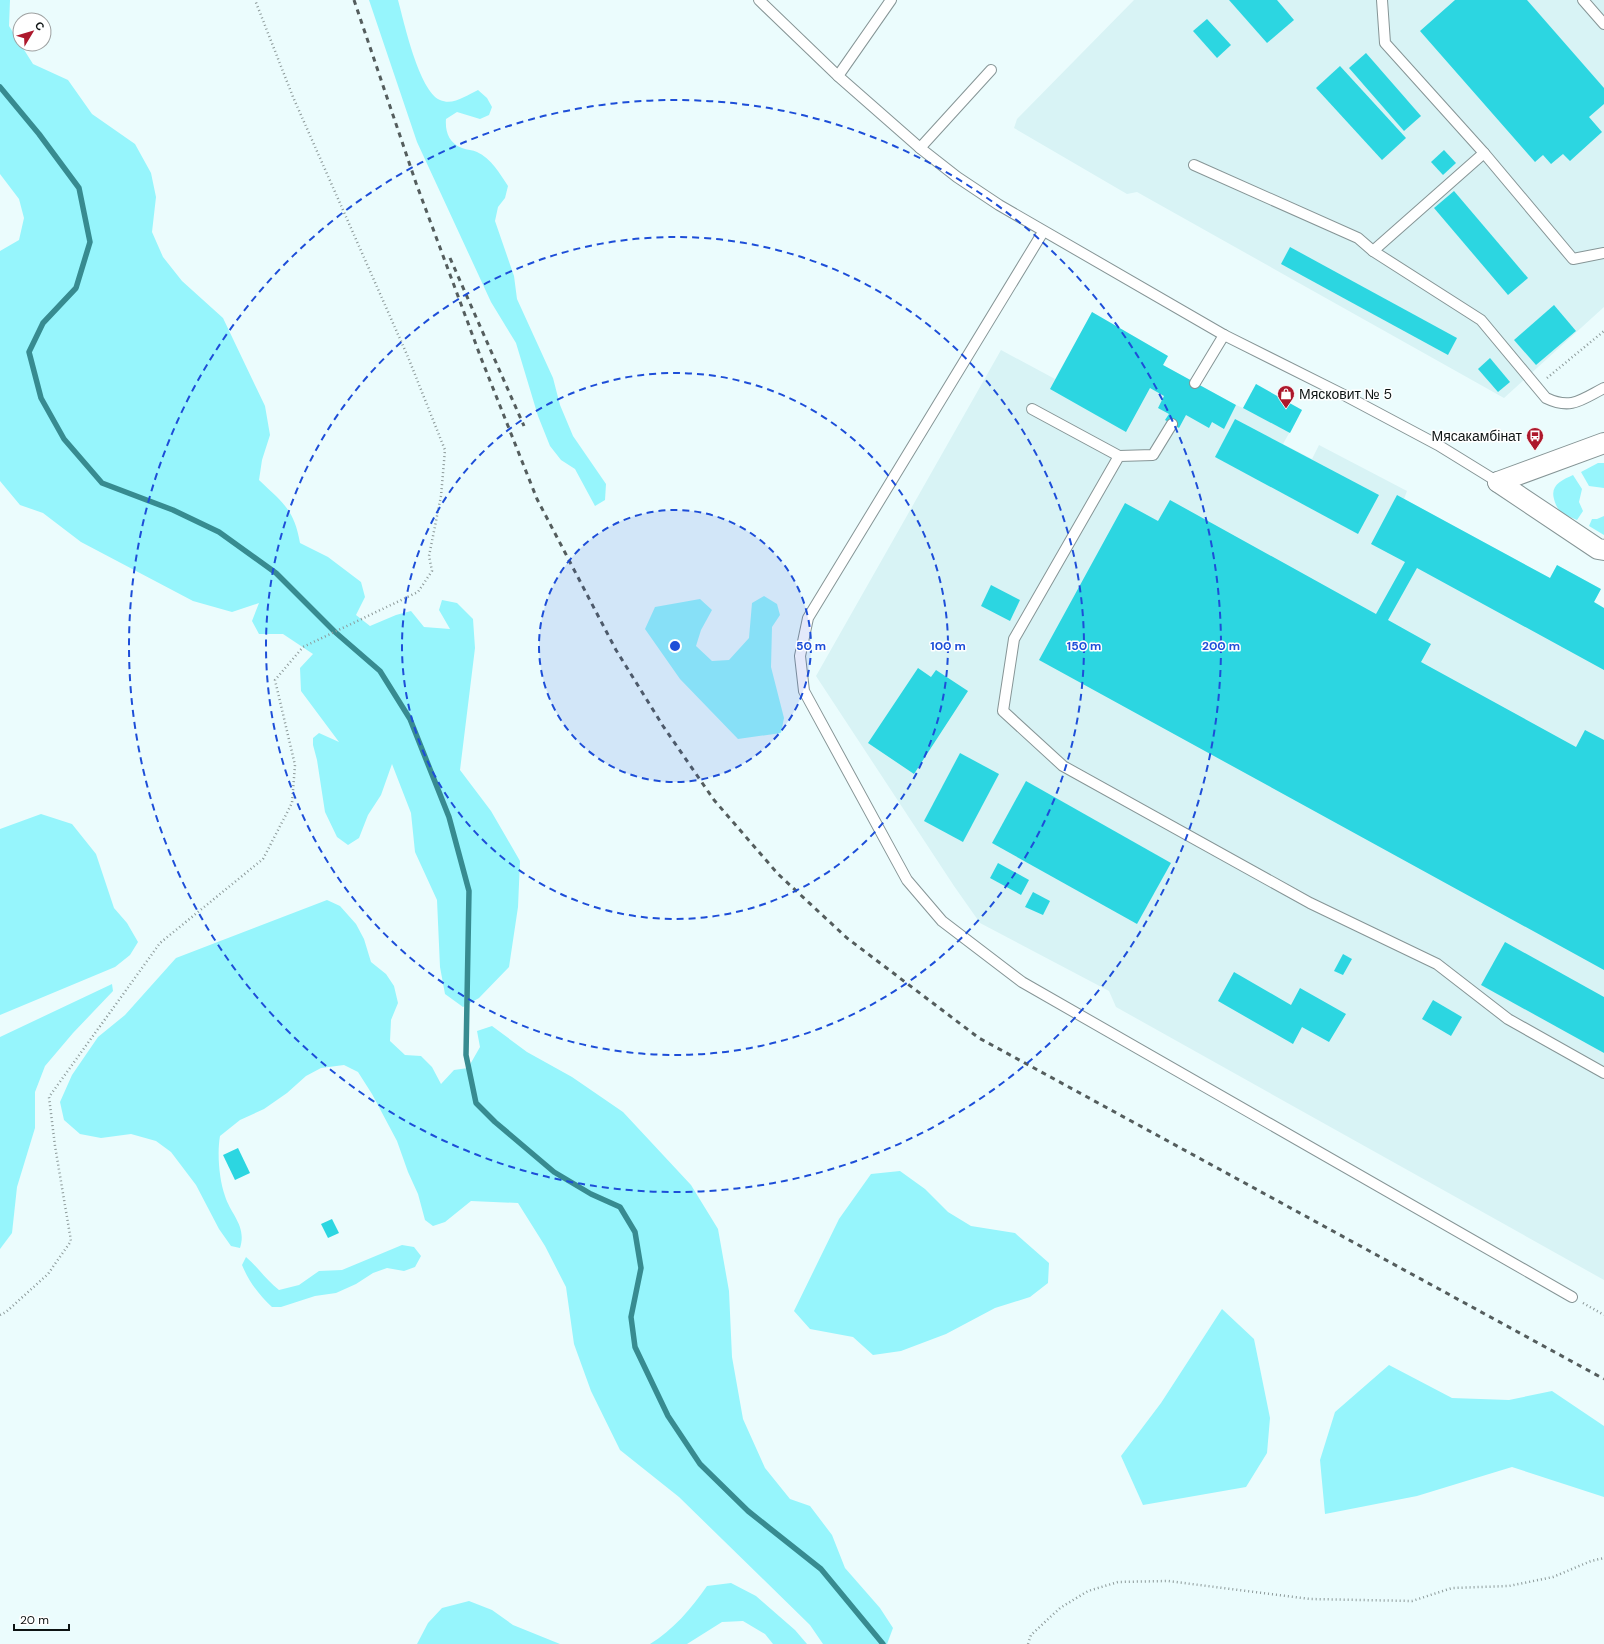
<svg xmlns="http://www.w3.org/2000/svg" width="1604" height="1644" font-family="'DM Sans',sans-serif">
	<rect width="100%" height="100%" fill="#ebfcfd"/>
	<!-- built -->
	<g fill="#d8f3f5">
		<path d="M1134 0H1604V307L1504 398 1137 192 1127 194 1014 128 1017 119Z"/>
		<path d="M1092 312 1168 356 1163 365 1236 405 1243 408 1256 384 1302 410 1283 444 1312 459 1319 445 1407 491 1404 499 1550 578 1557 565 1601 589 1594 602 1604 608V1280L1116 1007 1109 991 980 923 954 886 816 676 1001 350 1055 379Z"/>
	</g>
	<!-- green -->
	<g fill="#96f5fc">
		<path d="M0 0H10L9 26 33 64 68 80 92 114 135 144 151 173 156 197 152 232 163 257 182 281 223 318 265 406 270 435 262 460 259 480C283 503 294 509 300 543L328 557 361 582 365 597 356 615 370 626 396 615 411 611 424 627 450 629 439 610 442 600 457 603 473 619 475 648 460 770 491 811 520 861 518 907 509 967 479 998 463 1007 445 994 440 967 437 900 415 852 411 813 392 764 381 795 368 815 359 838 348 845 337 837 325 812 317 760 313 745V738L319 733 339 742 301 691 300 668 313 654 283 634H259L252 621 259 603 232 612 193 601 81 542 43 513 20 505 0 481V251L19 240 24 218 19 199 0 174Z"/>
		<path d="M369 0H398C404 22 419 91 440 100 453 106 467 95 478 90L487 98 492 107 489 115 480 119 457 112 446 119C445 132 449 143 462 148 467 150 473 150 477 152 491 158 500 174 508 186L505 198 498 207 495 221 514 276 517 299 553 378 560 405 573 436 606 484 605 500 595 506 575 469 561 460 550 446 538 416 516 343 491 302 417 142Z"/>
		<path d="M1598 463H1604V488L1589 486 1581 472Z"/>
		<path d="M1573 475 1582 489 1579 502 1583 511 1577 520C1571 517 1564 515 1560 511 1557 508 1555 503 1554 499 1550 485 1562 480 1573 475Z"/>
		<path d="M1604 516V535L1589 526 1592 519H1597Z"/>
		<path d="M764 596 777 604 780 615 772 627 771 667 784 718 781 733 738 739 680 679 645 629 655 607 700 599 712 610 701 630 696 646 712 661 729 660 749 638 752 603Z"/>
		<path d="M41 814 72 824 96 854 114 908 127 923 138 942 130 955 115 967 0 1015V829Z"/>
		<path d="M327 900 340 906 356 924 364 939 371 962 386 974 394 986 398 1003 391 1020 390 1041 405 1055 421 1056 432 1067 441 1084 454 1070 468 1068 480 1047 477 1031 492 1026 527 1052 572 1077 623 1112 691 1185 718 1229 729 1291 732 1357 743 1419 765 1468 790 1499 810 1506 832 1535 845 1568 880 1608 893 1628 887 1644H823L810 1625 679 1497 620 1450 591 1391 574 1344 566 1287 545 1246 518 1203 471 1201 445 1222 433 1226 425 1220 418 1194 408 1172 397 1141 372 1094 358 1072 344 1065 321 1068 306 1076 287 1093 264 1109 240 1120 220 1136C217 1153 219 1179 225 1196 231 1215 247 1226 240 1248L231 1246 219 1229 196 1185 171 1152 156 1141 131 1134 101 1138 80 1134 64 1120 60 1102 72 1075 98 1037 125 1015 176 958Z"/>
		<path d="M112 984 113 991 73 1033 45 1066 35 1092V1128L17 1187 12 1233 0 1249V1037Z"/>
		<path d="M900 1171 925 1189 948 1212 971 1226 1015 1233 1049 1263 1048 1283 1030 1297 995 1308 946 1334 901 1351 873 1355 853 1337 810 1329 794 1311 839 1219 871 1174Z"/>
		<path d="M402 1245 414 1247 421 1256 415 1267 404 1271 387 1268 373 1273 356 1284 336 1293 315 1296 281 1307H272C259 1295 249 1282 242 1265L246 1257C258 1267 266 1280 279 1290L299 1285 319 1271 342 1270Z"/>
		<path d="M1222 1309 1254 1339 1270 1418 1267 1453 1246 1487 1143 1505 1121 1456 1161 1403Z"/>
		<path d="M1389 1365 1452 1398 1509 1400 1552 1391 1604 1426V1497L1512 1467 1417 1496 1325 1514 1320 1460 1335 1412Z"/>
		<path d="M731 1583 756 1596 795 1630 807 1644H773L765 1634 743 1621 722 1622 687 1644H650C673 1630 691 1609 707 1586Z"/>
		<path d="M469 1601 492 1610 513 1625 560 1644H417L428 1623 442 1608Z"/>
	</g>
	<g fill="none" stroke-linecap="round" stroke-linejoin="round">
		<!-- stream -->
		<path stroke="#378b90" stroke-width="5.5" d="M0 87 39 134 79 188 90 242 76 288 43 323 29 352 41 398 64 439 102 483 173 510 219 532 276 573 335 632 380 671 410 719 449 817 469 891 466 1055 476 1103 495 1122 554 1172 591 1194 620 1207 635 1232 641 1268 631 1317 635 1347 668 1416 700 1464 748 1511 821 1569 883 1644"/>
	</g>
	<!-- building -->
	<g fill="#2cd6e1">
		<path d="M1229 0H1277L1294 20 1267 43Z"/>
		<path d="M1455 0H1527L1604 88V104L1589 117 1602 132 1570 161 1563 154 1551 164 1543 155 1535 162 1420 31Z"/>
		<path d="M1207 19 1231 45 1217 58 1193 31Z"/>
		<path d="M1366 53 1421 116 1404 131 1349 68Z"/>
		<path d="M1340 66 1406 138 1382 160 1316 88Z"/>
		<path d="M1444 150 1456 163 1443 175 1431 162Z"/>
		<path d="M1454 191 1528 278 1508 295 1434 208Z"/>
		<path d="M1290 247 1457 338 1448 355 1281 264Z"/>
		<path d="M1554 305 1576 331 1536 365 1514 340Z"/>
		<path d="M1092 312 1168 356 1163 365 1236 405 1224 429 1212 422 1209 428 1186 415 1179 428 1165 420 1169 414 1158 408 1164 396 1150 388 1126 432 1050 389Z"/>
		<path d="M1490 358 1510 382 1498 392 1478 369Z"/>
		<path d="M1256 384 1302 410 1290 433 1243 408Z"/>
		<path d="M1235 419 1379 495 1358 534 1215 457Z"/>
		<path d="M1397 495 1550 578 1557 565 1601 589 1594 602 1604 608V670L1417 568 1388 620 1431 644 1421 662 1576 747 1585 730 1604 740V970L1039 660 1125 503 1158 521 1170 500 1376 614 1405 562 1371 544Z"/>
		<path d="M991 585 1020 600 1010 621 981 606Z"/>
		<path d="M918 668 931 677 936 670 968 691 914 774 868 743Z"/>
		<path d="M960 753 999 774 963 842 924 821Z"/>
		<path d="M1026 781 1171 863 1137 924 992 843Z"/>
		<path d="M998 863 1029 880 1021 895 990 878Z"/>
		<path d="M1033 892 1050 901 1043 915 1025 907Z"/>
		<path d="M1505 942 1604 997V1053L1481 985Z"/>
		<path d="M1343 954 1352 959 1343 975 1334 971Z"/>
		<path d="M1234 972 1291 1005 1300 988 1346 1014 1329 1042 1302 1027 1293 1044 1218 1001Z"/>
		<path d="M1433 1000 1462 1017 1451 1036 1422 1019Z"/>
		<path d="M238 1148 250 1173 235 1180 223 1155Z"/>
		<path d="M332 1219 339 1233 328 1238 321 1224Z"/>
	</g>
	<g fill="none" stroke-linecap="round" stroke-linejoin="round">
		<defs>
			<g id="lane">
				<path d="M759 0 838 76 920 148 957 177 999 205 1224 335 1346 396 1438 445 1498 482"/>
				<path d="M1382 0 1385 43 1484 153 1573 259 1604 253"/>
				<path d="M1583 0 1604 24"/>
				<path d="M838 76 891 0"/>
				<path d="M920 148 991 70"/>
				<path d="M1194 165 1358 238 1373 251 1481 320 1546 398C1571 410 1581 400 1604 388"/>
				<path d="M1043 232 808 618 800 656 804 691 907 880 942 921 1022 982 1572 1297"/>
				<path d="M1373 251 1484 153"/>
				<path d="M1195 383 1224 335"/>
				<path d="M1032 409 1119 456"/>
				<path d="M1172 424 1153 455 1119 456 1014 639 1003 711 1063 766 1310 903 1437 964 1508 1019 1604 1073"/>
			</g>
			<g id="street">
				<path d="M1498 482 1598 549 1604 550"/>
				<path d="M1498 482 1604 443"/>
			</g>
		</defs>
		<!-- lane casing -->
		<use href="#lane" stroke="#869596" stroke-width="12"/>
		<!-- street casing -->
		<use href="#street" stroke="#869596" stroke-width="22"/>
		<!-- path -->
		<g stroke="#8c9999" stroke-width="2.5" stroke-dasharray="1 3" stroke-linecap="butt">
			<path d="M1547 378 1604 331"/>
			<path d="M1583 1303 1604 1315"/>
			<path d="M0 1315 6 1312 48 1274 71 1241 55 1146 49 1097 160 943 263 859 292 803 295 765 275 680 303 647 418 592 432 571 429 556 441 496 445 450 408 357 293 97 255 0"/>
			<path d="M1028 1644 1031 1635 1060 1608 1088 1591 1118 1582 1168 1581 1310 1599 1412 1601 1452 1588 1509 1586 1553 1577 1591 1561 1604 1558"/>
		</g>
		<!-- lane -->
		<use href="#lane" stroke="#fff" stroke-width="10"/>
		<!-- street -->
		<use href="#street" stroke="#fff" stroke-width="20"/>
		<!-- rail -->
		<g stroke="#545d5d" stroke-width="3" stroke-dasharray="5 5" stroke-linecap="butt">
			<path d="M354 0 416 183 481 358 537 499 616 650 663 726 714 800 778 874 847 938 979 1038 1604 1379"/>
			<path d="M450 258 524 426"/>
		</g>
	</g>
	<!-- distance rings -->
	<circle cx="675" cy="646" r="136" fill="#1d4ed8" fill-opacity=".12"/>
	<g fill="none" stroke="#1d4ed8" stroke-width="2" stroke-dasharray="7 5">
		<circle cx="675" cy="646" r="136"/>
		<circle cx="675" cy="646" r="273"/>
		<circle cx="675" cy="646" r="409"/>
		<circle cx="675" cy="646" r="546"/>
	</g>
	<!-- icons -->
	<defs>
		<symbol id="shop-pin" viewBox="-11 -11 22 30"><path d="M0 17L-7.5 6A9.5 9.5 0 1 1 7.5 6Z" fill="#ad182c" stroke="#fff"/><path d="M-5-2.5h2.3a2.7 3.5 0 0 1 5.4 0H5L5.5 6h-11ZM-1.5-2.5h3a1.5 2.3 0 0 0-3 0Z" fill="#fff"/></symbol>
		<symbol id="bus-pin" viewBox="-11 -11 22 30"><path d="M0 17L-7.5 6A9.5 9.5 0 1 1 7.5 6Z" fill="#ad182c" stroke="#fff"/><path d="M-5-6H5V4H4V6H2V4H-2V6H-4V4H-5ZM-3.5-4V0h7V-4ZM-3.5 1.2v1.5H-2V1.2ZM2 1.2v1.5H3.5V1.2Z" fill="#fff"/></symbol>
	</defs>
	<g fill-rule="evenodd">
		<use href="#shop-pin" x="1276" y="384" width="20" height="27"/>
		<use href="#bus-pin" x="1525" y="426" width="20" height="27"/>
	</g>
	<g text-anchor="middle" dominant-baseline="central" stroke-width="3" stroke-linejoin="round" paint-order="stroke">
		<!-- poi labels -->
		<g font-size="14" fill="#0d1313" stroke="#fff" text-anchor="start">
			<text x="1299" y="394">Мясковит № 5</text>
			<text x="1522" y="436" text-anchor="end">Мясакамбінат</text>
		</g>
	</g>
	<circle cx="675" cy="646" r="6" fill="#1d4ed8" stroke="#fff" stroke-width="2"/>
	<g font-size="12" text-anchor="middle" font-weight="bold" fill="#1d4ed8" stroke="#fff" stroke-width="3" stroke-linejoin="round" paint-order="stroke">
		<text x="811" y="650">50 m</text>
		<text x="948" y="650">100 m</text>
		<text x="1084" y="650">150 m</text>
		<text x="1221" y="650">200 m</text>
	</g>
	<!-- north arrow -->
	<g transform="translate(32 32) rotate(52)"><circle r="19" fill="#ffffff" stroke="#9ea1a1"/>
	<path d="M0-3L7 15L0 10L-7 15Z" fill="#ad182c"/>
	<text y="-6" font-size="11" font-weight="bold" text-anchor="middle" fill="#0d1313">С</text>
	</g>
	<!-- scale -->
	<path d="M14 1624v6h55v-6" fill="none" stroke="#0d1313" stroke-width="2"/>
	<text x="20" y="1624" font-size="12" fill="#0d1313" stroke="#ffffff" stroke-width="3" paint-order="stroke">20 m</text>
</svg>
